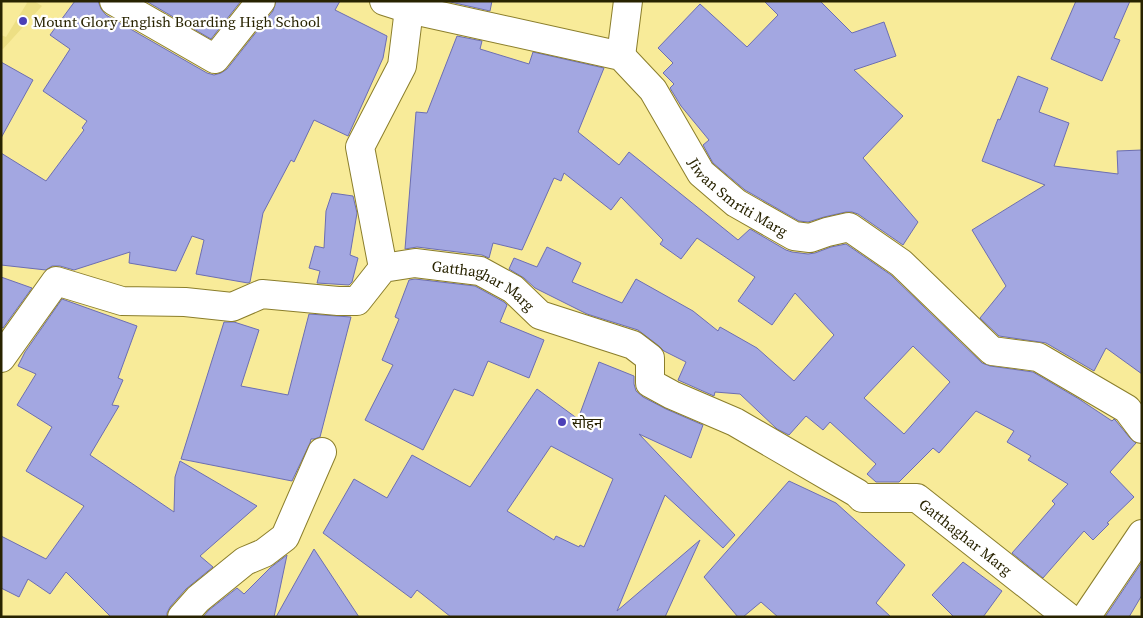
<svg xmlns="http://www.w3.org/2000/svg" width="1143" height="618" viewBox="0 0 1143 618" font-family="'Source Serif 4','Noto Sans Devanagari',serif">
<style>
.built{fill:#eddf84}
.building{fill:#a3a7e1;stroke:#6c6eb2;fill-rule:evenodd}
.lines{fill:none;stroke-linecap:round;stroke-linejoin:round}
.minor-casing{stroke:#8b7e2b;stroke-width:30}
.minor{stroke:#fff;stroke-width:28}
.poi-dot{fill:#4b40b7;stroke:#fff;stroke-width:2}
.labels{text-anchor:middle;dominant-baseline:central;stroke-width:4.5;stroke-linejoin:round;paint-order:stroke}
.poi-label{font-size:15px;fill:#282301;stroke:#fff;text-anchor:start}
.street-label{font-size:15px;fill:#282301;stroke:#fff}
</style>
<rect width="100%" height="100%" fill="#f8eb99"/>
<path class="built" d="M25 1H34L42 6 3 49 1 48V35L6 37 27 3Z"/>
<path class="building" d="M75 1H98L101 9 106 15 207 73 214 75 221 73 227 69 273 11 276 1H340L335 10 387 36 383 58 348 136 314 120 294 162 291 160 263 213 250 282 248 283 196 274 204 240 192 236 176 271 129 263 130 252 74 270 60 266H52L46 270 1 265V153L46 181 84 130 82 128 87 121 43 91 70 49 50 35Z
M146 1H241L211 39Z
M446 1H492L490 11Z
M764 1H820L852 33 884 22 896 56 854 70 903 116 863 158 918 222 903 245 858 214 852 212H846L824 217 808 222 799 221 745 190 713 163 703 145 709 140 681 106 670 88 674 84 663 73 673 63 658 48 700 4 747 47 778 15Z
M1076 1H1130L1114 38 1120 40 1102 81 1051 59Z
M457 36 482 41 480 49 529 64 533 52 604 68 578 132 619 165 629 152 738 240 750 229 786 250 792 252 808 254 815 253 831 247 846 244 891 275 982 363 990 366 1033 372 1079 399 1112 421 1114 419 1116 421 1130 438 1136 443 1110 472 1134 497 1107 523 1109 524 1093 540 1084 531 1043 578 1012 553 1055 504 1052 501 1068 484 1028 460 1031 456 1007 442 1014 431 976 411 939 453 933 448 899 482H876L867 474 876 464 830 422 823 430 806 416 789 435 777 429 740 394 715 392 714 396 678 380 686 362 664 351 659 346 638 330 587 314 535 288 524 278 509 269 514 258 537 267 547 247 581 263 572 282 622 303 636 279 693 311 718 331 720 327 757 348 794 381 834 335 795 293 772 325 738 301 755 277 697 238 681 259 660 244 663 240 621 197 611 210 564 173 561 181 554 178 522 250 493 243 489 258 482 255 417 247 405 249 416 112 427 113ZM913 346 950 382 904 434 864 398Z
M1 62 33 80 1 138Z
M1018 76 1048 88 1039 112 1069 123 1054 166 1118 174 1117 151 1142 150V374L1106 348 1094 371 1046 343 1040 342 999 336 980 318 1006 286 972 230 1045 185 982 161 998 119 1000 120Z
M332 193 353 196 357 213 350 255 358 258 352 282 349 285 317 283 320 271 309 268 315 246 324 248 326 211Z
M1 277 32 288 3 328 1 327Z
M415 279 475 286 504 302 507 305 500 322 544 340 529 378 488 361 473 396 454 389 423 450 365 420 393 365 382 360 399 319 395 317 409 280Z
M62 299 137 326 118 378 123 380 112 405 119 406 90 455 174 512 175 477 180 461 257 506 200 556 213 567 186 589 170 607 167 613V617H111L66 572 50 594 28 579 19 597 1 588V536L46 559 84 506 26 471 52 427 17 405 36 374 18 366 25 352Z
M309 314 351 317 320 437 314 439H311L310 443 292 481 181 459 224 322H234L259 330 241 386 288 395Z
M599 362 634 376V384L636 391 643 397 666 409 703 425 691 458 639 434 735 535 723 548 665 495 617 611 700 540 665 617H451L417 590 411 598 323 533 354 479 387 498 412 455 470 487 537 389 578 419ZM551 446 613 479 584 547 580 545 579 547 556 536 554 540 507 511Z
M789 481 836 503 905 565 876 603 891 617H778L761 602 743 617H738L704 577Z
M314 549 359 617H276Z
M287 555 274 617H203L209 610 237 588 244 594 270 568Z
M963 562 1002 591 983 617H954L932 595Z
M1142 562V595L1129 617H1105Z"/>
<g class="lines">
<defs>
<g id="minor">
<path d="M114 1 215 59 261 1"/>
<path id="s1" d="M384 1 409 9 621 56 653 90 701 173 736 203 794 236 810 238 827 232 849 227 901 263 992 351 1038 357 1127 409 1142 429"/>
<path d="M621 56 628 1"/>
<path d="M383 268 360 147 402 66 409 9"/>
<path id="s2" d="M1 358 56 281 122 301 185 302 232 307 262 294 338 301H357L383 268 415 263 480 271 513 289 540 315 633 345 650 358V383L672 395 735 422 857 493 862 498H917L1068 617"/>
<path d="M182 617 198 599 245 561 264 553 285 537 322 452"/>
<path d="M1086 617 1142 534"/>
</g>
</defs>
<use href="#minor" class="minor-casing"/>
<use href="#minor" class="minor"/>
</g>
<g class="poi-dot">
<circle cx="23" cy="21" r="5"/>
<circle cx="562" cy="422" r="5"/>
</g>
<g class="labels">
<g class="poi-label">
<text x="33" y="21">Mount Glory English Boarding High School</text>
<text x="572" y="422">सोहन</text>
</g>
<g class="street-label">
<text stroke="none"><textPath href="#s1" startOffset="430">Jiwan Smriti Marg</textPath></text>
<text stroke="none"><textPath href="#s2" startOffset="550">Gatthaghar Marg</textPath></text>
<text stroke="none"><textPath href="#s2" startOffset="1120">Gatthaghar Marg</textPath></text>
</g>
</g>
<rect width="1143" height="618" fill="none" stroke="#282301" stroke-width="5"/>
</svg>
